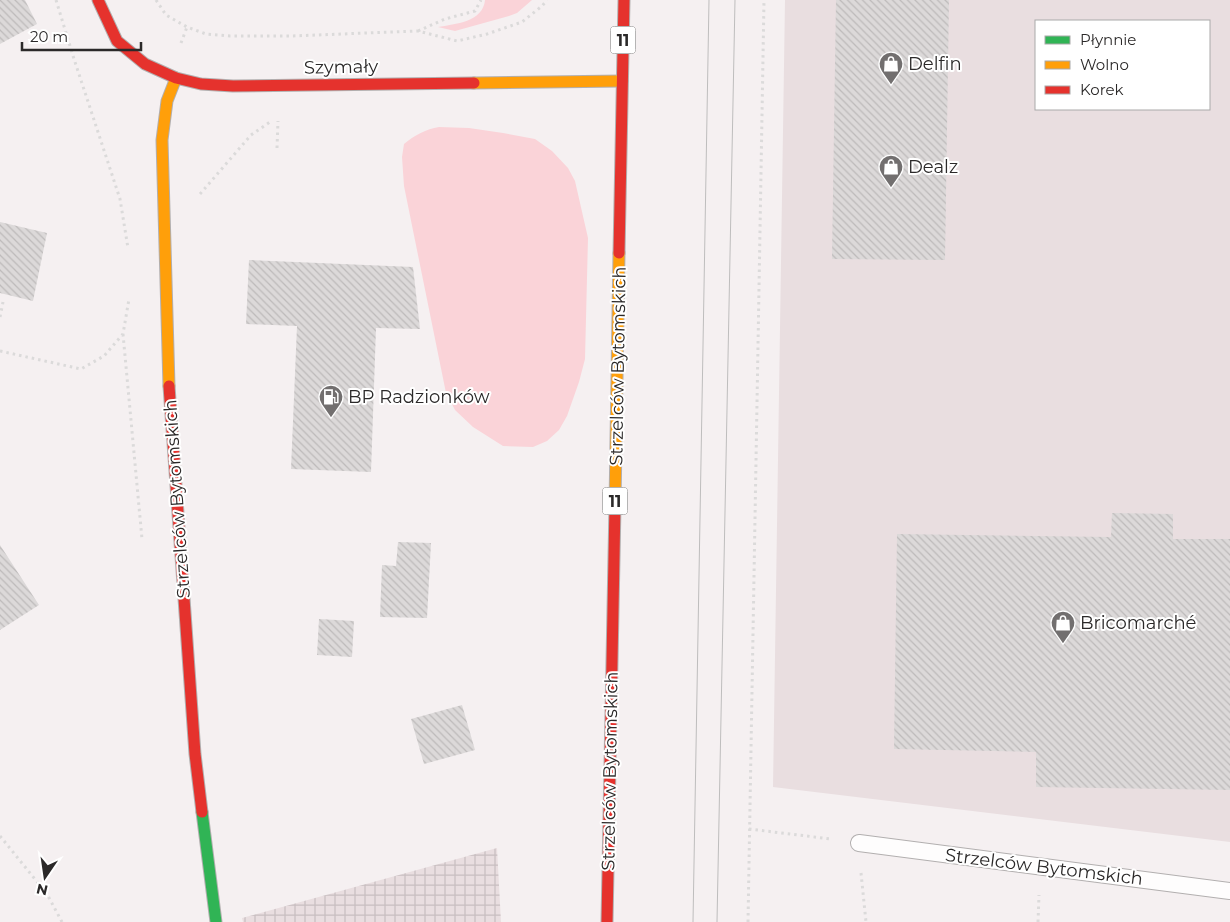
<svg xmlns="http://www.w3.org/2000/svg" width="1230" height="922" viewBox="0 0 1230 922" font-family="Montserrat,sans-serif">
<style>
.built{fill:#e9dee0;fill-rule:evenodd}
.industrial{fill:url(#industrial-grid)}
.grass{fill:#fad3d8}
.building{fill:url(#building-back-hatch)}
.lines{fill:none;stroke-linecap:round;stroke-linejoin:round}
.lane-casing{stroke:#b2afaf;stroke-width:18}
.fast-casing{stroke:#b2afaf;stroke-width:13}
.slow-casing{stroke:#b2afaf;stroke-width:13}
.jam-casing{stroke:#b2afaf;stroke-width:13}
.path{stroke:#dbdada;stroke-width:3;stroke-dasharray:2.5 4;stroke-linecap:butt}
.lane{stroke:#fefdfd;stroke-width:16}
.fast{stroke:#30b455;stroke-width:11}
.slow{stroke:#ff9f0a;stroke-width:11}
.jam{stroke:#e5322d;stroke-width:11}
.tram{stroke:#bebdbd;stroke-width:1}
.labels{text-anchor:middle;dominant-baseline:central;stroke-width:4;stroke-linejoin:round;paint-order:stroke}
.shield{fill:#fff;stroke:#6b6969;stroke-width:1}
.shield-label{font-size:16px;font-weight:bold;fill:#2b2929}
.poi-label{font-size:18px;fill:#2b2929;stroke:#fff;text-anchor:start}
.street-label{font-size:18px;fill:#2b2929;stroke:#fff}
</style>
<defs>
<pattern id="industrial-grid" width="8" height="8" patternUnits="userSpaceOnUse" patternTransform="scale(1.25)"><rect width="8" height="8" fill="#e9dee0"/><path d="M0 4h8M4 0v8" fill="none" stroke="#c8bec0"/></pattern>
<pattern id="building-back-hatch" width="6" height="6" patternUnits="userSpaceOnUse" patternTransform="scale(1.25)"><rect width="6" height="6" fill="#dcd9d9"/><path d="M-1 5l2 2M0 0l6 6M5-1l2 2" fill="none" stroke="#bdbaba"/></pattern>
</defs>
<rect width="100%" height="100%" fill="#f5f0f1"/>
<path class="built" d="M785 0H1230V842L773 787ZM1036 21H1209V109H1036Z"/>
<path class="industrial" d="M497 848 501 922H243L242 918Z"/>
<path class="grass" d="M485 0H532L517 13 509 16 455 31 438 27C455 24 483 22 485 0Z
M439 127 469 128 503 133 535 139 552 151 568 168 575 181 588 238 585 359 579 382 567 416 559 430 547 441 533 447 503 446 473 427 455 410 446 393 404 186 402 157 404 144C415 135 426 129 439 127Z"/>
<path class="building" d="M0 0H25L37 24 0 44Z
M836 0H949L945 260 832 259Z
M0 222 47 233 33 301 0 293Z
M249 260 413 267 420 329 376 328 371 472 291 469 297 326 246 324Z
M1112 513 1173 514V539H1230V790L1036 787V752L894 749 897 534 1111 537Z
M398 542 431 543 427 618 380 617 382 565 396 566Z
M0 545 39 605 0 630Z
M319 619 354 621 352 657 317 655Z
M462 705 475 750 424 764 411 719Z"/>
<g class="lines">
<defs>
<path id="lane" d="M859 843 1230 891"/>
<path id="fast" d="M202 812 216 922"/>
<path id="slow" d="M474 83 622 81
M169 386 162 140 167 101 176 78
M615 505 619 253"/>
<path id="jam" d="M98 0 117 41 145 64 176 78 201 84 233 86 474 83
M619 253 624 0
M169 386 195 754 202 812
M607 922 615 505"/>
</defs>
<use href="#lane" class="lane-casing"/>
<use href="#fast" class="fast-casing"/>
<use href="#slow" class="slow-casing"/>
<use href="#jam" class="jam-casing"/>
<path class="path" d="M56 0 74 59 120 199 128 248
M156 0 166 15 187 27 206 34 230 36H291L418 31 457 41 487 34 522 22 542 6 547 0
M418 31 445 19 475 11 481 0
M181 43 187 27
M277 148 278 121
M200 194 251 135 270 122
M0 317 3 302
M123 334 142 539
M0 351 81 369 104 356 123 334 129 299
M749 829 831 839
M0 836 47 894 62 922
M861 873 866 922
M748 922 764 0
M1038 922 1039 895"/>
<use href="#lane" class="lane"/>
<use href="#fast" class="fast"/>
<use href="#slow" class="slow"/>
<use href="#jam" class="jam"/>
<path class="tram" d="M693 922 709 0
M717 922 735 0"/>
</g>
<defs>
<symbol id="shop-pin" viewBox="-11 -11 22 30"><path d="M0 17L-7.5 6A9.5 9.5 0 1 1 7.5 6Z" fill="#726f6f" stroke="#fff"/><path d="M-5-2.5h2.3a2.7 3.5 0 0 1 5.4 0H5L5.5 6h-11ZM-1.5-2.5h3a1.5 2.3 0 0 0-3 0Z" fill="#fff"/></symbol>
<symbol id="fuel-pin" viewBox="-11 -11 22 30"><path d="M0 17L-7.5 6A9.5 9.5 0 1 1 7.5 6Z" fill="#726f6f" stroke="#fff"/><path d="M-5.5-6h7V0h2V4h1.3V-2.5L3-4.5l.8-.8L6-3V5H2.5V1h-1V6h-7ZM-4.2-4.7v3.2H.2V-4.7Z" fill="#fff"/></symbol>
</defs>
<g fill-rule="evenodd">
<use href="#shop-pin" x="877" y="50" width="28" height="38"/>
<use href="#shop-pin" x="877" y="153" width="28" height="38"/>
<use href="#fuel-pin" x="317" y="383" width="28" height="38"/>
<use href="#shop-pin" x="1049" y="609" width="28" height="38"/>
</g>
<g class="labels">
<g class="shield">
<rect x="610.5" y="26.5" width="25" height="27" rx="4"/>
<rect x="602.5" y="487.5" width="25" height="27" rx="4"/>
</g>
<g class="shield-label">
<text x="623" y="40">11</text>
<text x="615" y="501">11</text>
</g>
<g class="poi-label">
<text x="908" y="64">Delfin</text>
<text x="908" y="167">Dealz</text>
<text x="348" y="397">BP Radzionków</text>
<text x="1080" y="623">Bricomarché</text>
</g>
<g class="street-label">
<text transform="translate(341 67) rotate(-1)">Szymały</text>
<text transform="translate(618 366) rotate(-89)">Strzelców Bytomskich</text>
<text transform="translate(177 499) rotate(-94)">Strzelców Bytomskich</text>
<text transform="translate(610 771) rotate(-89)">Strzelców Bytomskich</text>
<text transform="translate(1044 867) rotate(7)">Strzelców Bytomskich</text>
</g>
</g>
<rect x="1035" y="20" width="175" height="90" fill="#ffffff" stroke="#aaa9a9"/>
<rect x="1045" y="36" width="25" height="8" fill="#30b455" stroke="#aaa9a9"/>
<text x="1080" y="45" font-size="15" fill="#2b2929">Płynnie</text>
<rect x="1045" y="61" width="25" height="8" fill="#ff9f0a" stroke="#aaa9a9"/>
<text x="1080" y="70" font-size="15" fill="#2b2929">Wolno</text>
<rect x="1045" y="86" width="25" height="8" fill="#e5322d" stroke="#aaa9a9"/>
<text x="1080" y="95" font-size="15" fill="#2b2929">Korek</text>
<g transform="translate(45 877) rotate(193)" stroke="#ffffff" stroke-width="4" paint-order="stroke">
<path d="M0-4L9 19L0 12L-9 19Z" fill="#2b2929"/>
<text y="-8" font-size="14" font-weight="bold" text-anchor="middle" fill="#2b2929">N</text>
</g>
<path d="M22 42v8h119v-8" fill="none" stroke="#2b2929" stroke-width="2.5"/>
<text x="30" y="42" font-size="15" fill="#2b2929" stroke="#ffffff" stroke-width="4" paint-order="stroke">20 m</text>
</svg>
